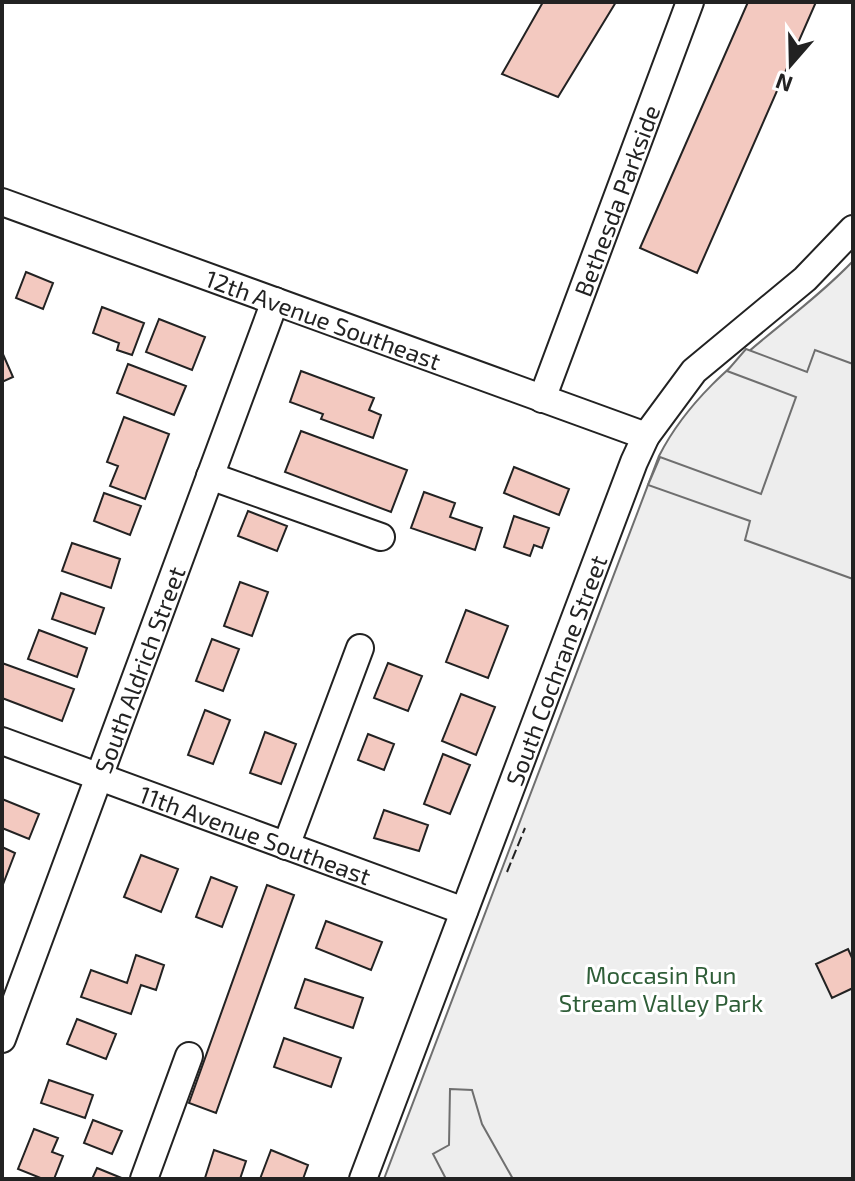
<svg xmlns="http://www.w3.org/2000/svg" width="855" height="1181" viewBox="0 0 855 1181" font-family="'Exo 2',sans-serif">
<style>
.green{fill:#eee;stroke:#6f6f6f;stroke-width:2}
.parking{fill:#ededed;stroke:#6f6f6f;stroke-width:2}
.building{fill:#f3c9c0;stroke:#222;stroke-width:2}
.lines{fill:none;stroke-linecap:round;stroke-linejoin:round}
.minor-casing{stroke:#222;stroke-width:30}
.minor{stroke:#fff;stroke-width:26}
.fence{stroke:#222;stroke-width:2;stroke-dasharray:10 4;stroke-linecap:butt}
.labels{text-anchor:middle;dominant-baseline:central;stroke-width:6;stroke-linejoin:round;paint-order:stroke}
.street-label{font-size:24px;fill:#222;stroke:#fff}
.park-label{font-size:24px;fill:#2f5e38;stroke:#fff}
</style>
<rect width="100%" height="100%" fill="#fff"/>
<path class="green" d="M853 261V1179H384L659 456C702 371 789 328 853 261Z"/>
<path class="parking" d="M746 349 807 372 815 350 853 364V579L745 540 750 521 648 485 660 457 761 494 796 397 727 371Z
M450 1089 472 1090 482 1124 513 1179H446L433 1154 449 1145Z"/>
<path class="building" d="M543 2H616L558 97 502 74Z
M748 2H816L697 273 640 248Z
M26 272 53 283 43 309 16 298Z
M102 307 144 323 132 355 117 350 119 343 93 333Z
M159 319 205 337 192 370 146 352Z
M2 352 13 377 2 382Z
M128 364 186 386 174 415 117 393Z
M301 371 374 398 369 410 381 415 373 438 321 419 323 414 290 402Z
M124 417 169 434 145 499 110 486 118 466 107 462Z
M301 431 407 470 391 512 285 472Z
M514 467 569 489 559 515 504 493Z
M424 492 455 503 450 517 482 528 475 550 411 528Z
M104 493 141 506 130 535 94 521Z
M248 511 287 526 277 551 238 536Z
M514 516 549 528 542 548 534 545 530 556 504 547Z
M72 543 120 559 111 588 62 571Z
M240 582 268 592 252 636 224 626Z
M61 593 104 608 95 634 52 619Z
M466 610 508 626 488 678 446 662Z
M39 630 87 648 77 677 28 659Z
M212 639 239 649 223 691 196 681Z
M2 663 74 689 62 721 2 698Z
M388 663 422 676 408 711 374 698Z
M461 694 495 707 476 755 442 741Z
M205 710 230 720 213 764 188 755Z
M265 732 296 744 281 784 250 773Z
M368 734 394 744 384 770 358 760Z
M443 754 470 765 450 814 424 804Z
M2 799 39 814 29 839 2 828Z
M384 810 428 825 419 851 374 838Z
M2 847 15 853 2 887Z
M141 855 178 869 161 912 124 897Z
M211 877 237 887 222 927 196 917Z
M267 885 294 895 216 1113 189 1103Z
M326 921 382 942 371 970 316 948Z
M848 949 853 960V988L832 998 816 964Z
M136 955 164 965 156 990 141 985 131 1014 81 997 91 970 127 983Z
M305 979 363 998 353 1028 295 1008Z
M77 1019 116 1034 106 1059 67 1044Z
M284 1038 341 1058 331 1087 274 1067Z
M49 1080 93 1095 85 1118 41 1103Z
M93 1120 122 1131 112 1154 84 1143Z
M34 1129 58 1138 52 1152 63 1156 54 1179H43L18 1169Z
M214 1150 246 1161 240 1179 205 1178Z
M271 1150 308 1165 303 1179H260Z
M97 1168 124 1179H92Z"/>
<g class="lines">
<defs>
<g id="minor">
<path id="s1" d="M2 202 646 436"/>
<path id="s2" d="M542 399 690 2"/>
<path d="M210 476 381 537"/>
<path id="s3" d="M2 741 464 911"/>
<path d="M286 846 360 648"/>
<path id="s4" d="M2 1039 275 301"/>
<path d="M144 1179 189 1056"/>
<path id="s5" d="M363 1179 634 462 646 436 694 371 805 279 853 229"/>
</g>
</defs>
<use href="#minor" class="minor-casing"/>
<use href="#minor" class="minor"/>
<path class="fence" d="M507 872 525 828"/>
</g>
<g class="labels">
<g class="street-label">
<text stroke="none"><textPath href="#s2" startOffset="212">Bethesda Parkside</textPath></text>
<text stroke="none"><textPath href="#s1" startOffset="342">12th Avenue Southeast</textPath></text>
<text stroke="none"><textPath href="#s5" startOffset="544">South Cochrane Street</textPath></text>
<text stroke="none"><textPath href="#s4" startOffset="394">South Aldrich Street</textPath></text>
<text stroke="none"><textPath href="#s3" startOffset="270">11th Avenue Southeast</textPath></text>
</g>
<g class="park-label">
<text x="661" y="974">Moccasin Run<tspan x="661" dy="28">Stream Valley Park</tspan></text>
</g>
</g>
<rect width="855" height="1181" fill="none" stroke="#222222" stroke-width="8"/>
<g transform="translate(791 64) rotate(200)" stroke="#ffffff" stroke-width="6" paint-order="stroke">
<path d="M0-6L14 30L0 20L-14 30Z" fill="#222222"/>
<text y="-12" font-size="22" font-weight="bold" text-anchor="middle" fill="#222222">N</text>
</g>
</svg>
